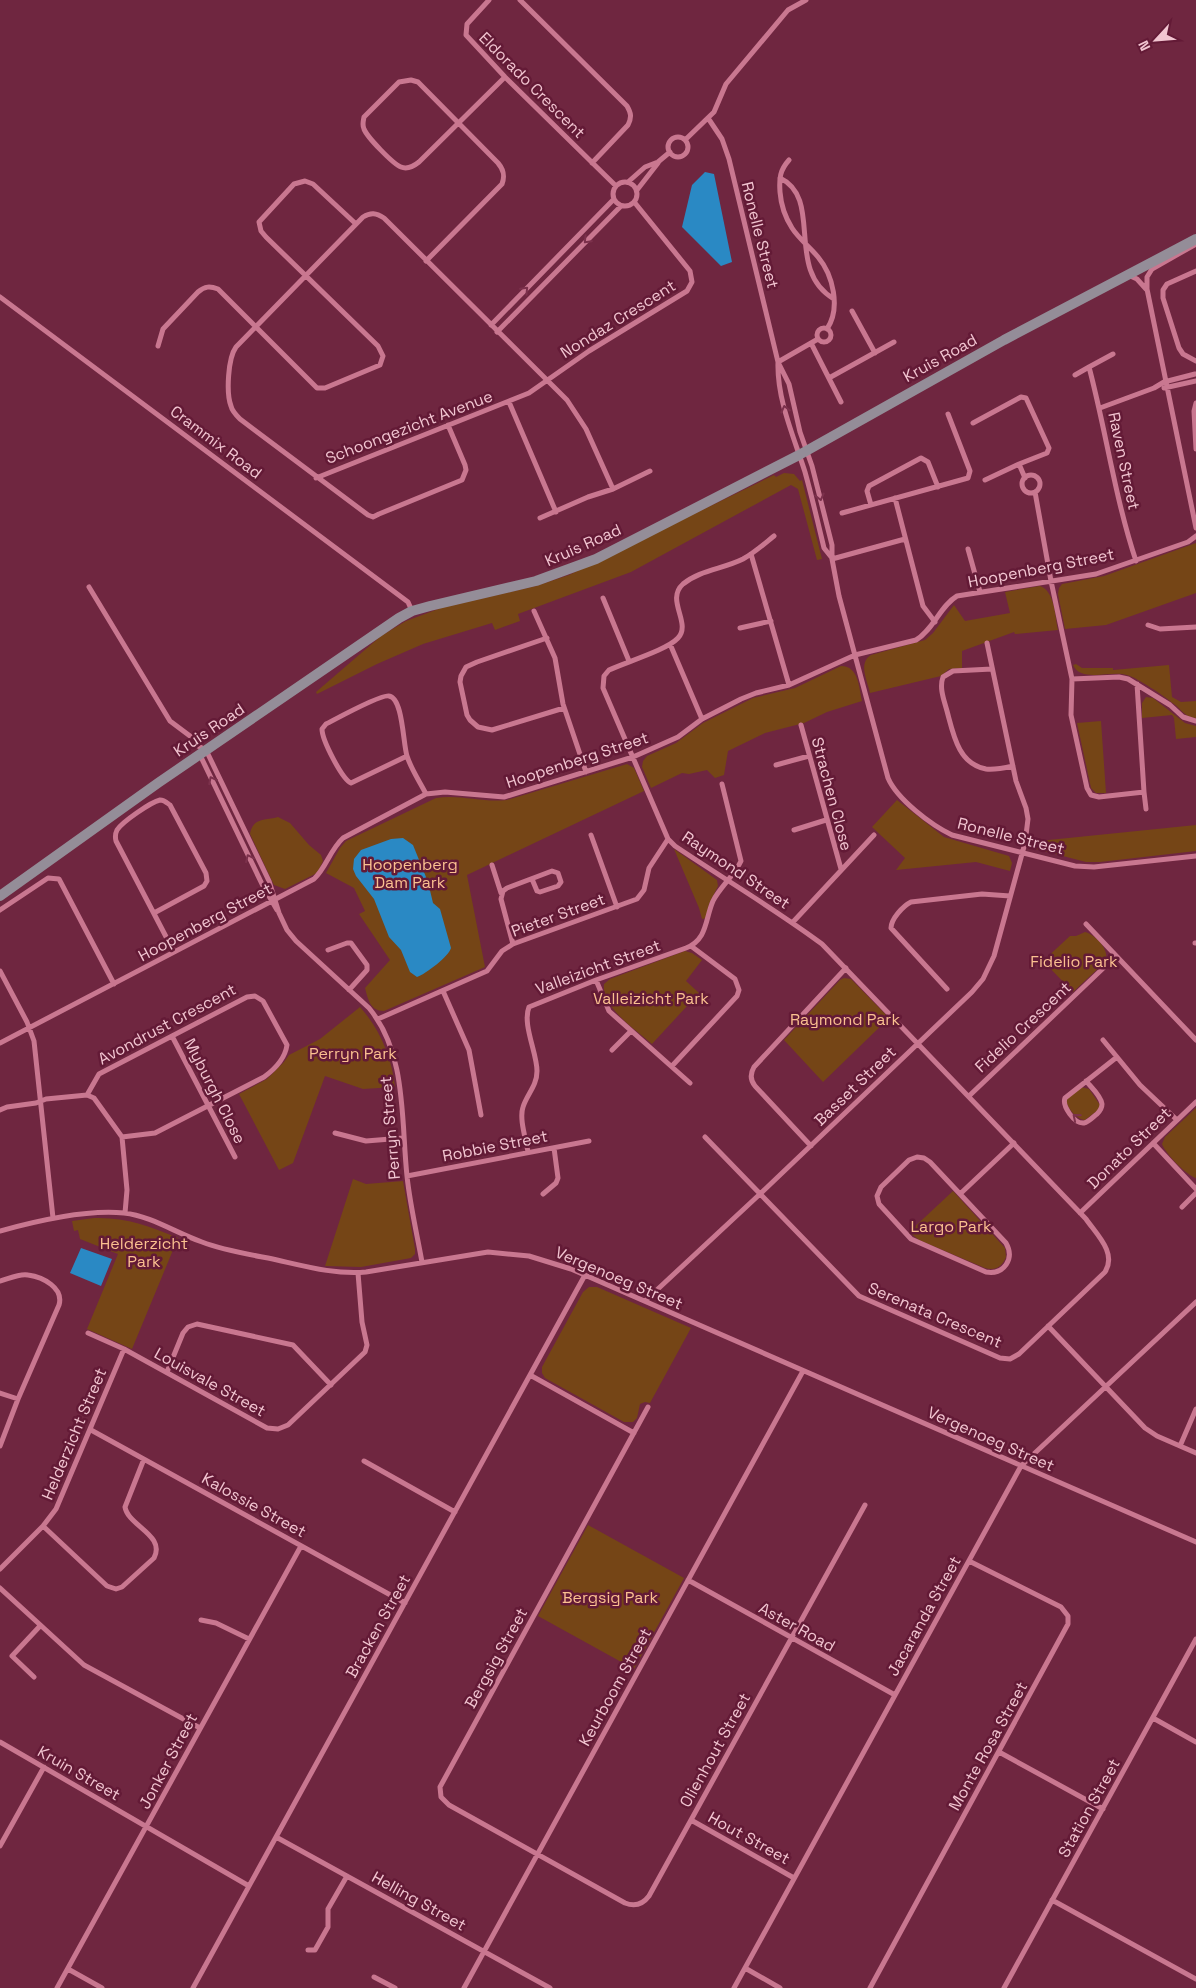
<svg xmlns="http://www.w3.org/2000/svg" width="1196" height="1988" viewBox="0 0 1196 1988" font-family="'Space Grotesk',sans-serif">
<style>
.green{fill:#754516}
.water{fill:#2a89c4}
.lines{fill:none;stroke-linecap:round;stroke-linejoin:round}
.street{stroke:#c97790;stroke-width:5}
.secondary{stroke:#948d98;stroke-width:10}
.oneway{stroke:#7c314c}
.labels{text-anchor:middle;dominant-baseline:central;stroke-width:5;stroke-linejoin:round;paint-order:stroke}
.street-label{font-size:16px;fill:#f2c5d1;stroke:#631a36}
.park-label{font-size:16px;fill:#fac090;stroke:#631a36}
</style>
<rect width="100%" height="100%" fill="#6f2640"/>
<path class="green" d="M784 473 794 474 800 481 802 480 822 559 817 560 798 489 791 485 631 572 518 614 520 621 495 630 492 623 423 644 377 664 317 694 316 692 381 636 406 621 441 608 536 586 569 575 774 475 776 477Z
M1196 543V593L1106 625 1065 629 1058 594 1059 588 1062 584 1104 576Z
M1040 586C1055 591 1055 617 1058 630L1015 634 1014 632 962 651V668L949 669 941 676 870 693C867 680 858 663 871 655L925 640 933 633 954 605 965 621 1010 613 1005 592Z
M1076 664 1082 668H1113V670L1169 665 1172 697 1181 702 1196 701V718C1186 718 1181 709 1174 704 1164 696 1138 678 1127 675 1111 670 1081 683 1073 665Z
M841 666C859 666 859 688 862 701L827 712 804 723 765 733 728 751 724 775 715 778 707 770 689 774 682 773 651 788 642 767 643 761 647 756 676 743 703 723 753 698 795 688Z
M1146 697 1153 698 1185 723 1196 726V737L1176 739 1174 718 1172 715 1142 718V703Z
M1101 721 1106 793H1096L1091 788 1077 723Z
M627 764 634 768 644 791 467 875 485 967 384 1011C370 1011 368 999 365 988L390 960 359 914 365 911 354 888 326 873 340 848 346 841 436 798C460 794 483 803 507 800Z
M897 800 944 837 1009 856 1012 863 1010 871 976 862 896 870 905 858 872 827Z
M278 817 290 823 309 845 321 855 323 861 318 871 315 874 285 889 274 885 250 834C253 817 265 821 278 817Z
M1196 825V851L1100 862H1086L1036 849 1029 842Z
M674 849 717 880 718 886 709 904 706 918 702 919 699 908Z
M1085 932C1096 935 1111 951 1105 962L1073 992 1043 961 1070 936H1076Z
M685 951 692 953 702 960 686 981 699 993 652 1044C636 1030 601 1007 604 984L610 979Z
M844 978 851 979 889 1018 823 1082 784 1040 840 980Z
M360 1007C380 1029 392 1058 395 1087L363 1089 325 1076 293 1163 279 1170 239 1094 267 1079 284 1062 289 1055 320 1039Z
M1081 1087 1089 1089 1100 1105 1098 1110 1085 1120C1076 1119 1067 1108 1066 1099Z
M1196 1108V1178C1187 1176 1165 1153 1162 1144L1165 1137Z
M353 1179 366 1184 403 1181 415 1249V1254L411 1258 361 1267 325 1266Z
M953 1191 1005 1248 1006 1257C1002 1267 995 1271 985 1268L919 1240 909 1232Z
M94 1218C125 1217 150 1226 178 1238L132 1349 87 1329 118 1254 80 1239 78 1230 74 1231 72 1221Z
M589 1287H597L691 1328 650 1403 645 1402 640 1404 637 1418 633 1422H624L545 1378 542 1373V1367L583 1292Z
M588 1525 684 1578 634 1669 538 1616Z"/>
<path class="water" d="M705 172 714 174 732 262 721 266 682 227 692 185Z
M403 838 413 845 428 882 433 903 440 909 451 948C449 956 426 974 417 977L410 972 401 950 389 937 374 899 356 876 353 869 354 859 361 850 391 839Z
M81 1248 112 1259 101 1286 70 1273Z"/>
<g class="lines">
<path class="street" d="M489 0 467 24 466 35 505 77 616 186
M520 0 627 106C631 113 632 117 628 125L592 163
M708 118 722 139 729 159 778 362 789 384 800 432 812 466 832 545V559L839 596 888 778C897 799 931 825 952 835L1075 866 1094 867 1196 856
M668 147a10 10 0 1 1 20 0a10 10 0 1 1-20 0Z
M685 140 714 112 726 84 788 10 806 0
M789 160C780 170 779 178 780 192 781 205 785 217 792 228 799 239 810 247 818 257 833 275 841 308 827 329
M780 178C824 199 784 270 834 299
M613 194a12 12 0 1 1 24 0a12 12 0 1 1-24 0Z
M628 182 645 167 658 162 670 152
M637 190 658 163
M1196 244 1152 269 1147 277V289L1196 528
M426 261 502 184C505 176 504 170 498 163L418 82 411 80 399 82 364 117C363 122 362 125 364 129 367 137 393 164 401 167 408 170 414 166 419 162L505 77
M1196 271 1167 284 1163 290V298L1179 348 1183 354 1196 361
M1128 275 1137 279 1146 289
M0 297 408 602 412 611
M852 311 875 353
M491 325 614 199
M817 335a7 7 0 1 1 14 0a7 7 0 1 1-14 0Z
M497 332 621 206
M811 343 841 402
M158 346 163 329 198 292C205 286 210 286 218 289L317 388H325L380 365 383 356 378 346 266 237 261 231 259 222 294 184 305 181 313 184 356 224
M1113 354 1089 367C1106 431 1115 498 1136 561
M778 362 818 339
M778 363C777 400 794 437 805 472 812 497 818 523 824 548L832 558
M1075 375 1089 367
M829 378 894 342
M1164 388 1196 381
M509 402 556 512
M1196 403 1194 411 1196 449
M1100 408 1154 388 1164 382 1195 374
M973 423 1021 397 1026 398 1049 448 1047 453 1019 464
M448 425 465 465 466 470 462 480 379 514 373 517 368 515 240 419C236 415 232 411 231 406 226 393 228 358 236 347L363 217C371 212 376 213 384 218L567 400 586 429 613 489
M1022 484a9 9 0 1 1 18 0a9 9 0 1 1-18 0Z
M316 478 529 393 589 351 687 291 692 282 690 271 635 203
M985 480 1019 464 1025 478
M1035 492 1051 581 1072 679 1119 677 1128 679 1170 705 1183 717 1196 721
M895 498 923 606 935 622
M871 505 867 491 869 486 921 458 928 462 938 487
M842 513 968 478 970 471 948 414
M540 518 588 497 613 489 650 471
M968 549 980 592
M751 554 789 685
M832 559 905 539
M89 587 170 721 190 736 198 746 206 750 269 881 279 913 287 930 296 941 369 1008C407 1054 401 1120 407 1176 410 1205 417 1234 422 1262
M603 598 629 661
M534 611 555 658 563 704 586 772
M1148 625 1160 629 1196 627
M740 628 771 621
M547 638 477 662 466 667 461 676 460 682 467 715 470 720 478 727 492 730 564 708
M670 644 702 719
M992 669 953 671 943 677C939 688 944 700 947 711 953 733 958 764 986 769 994 770 1004 768 1013 766
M1072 679 1071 715 1087 788 1091 795 1099 797 1144 792 1137 684
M801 725 841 869
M200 755 262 884 277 910
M407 756 351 783C342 779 322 740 322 729L326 724C336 719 381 694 389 696 403 698 403 744 407 756 411 769 420 782 426 794
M776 765 809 756
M1144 792 1146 809
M794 830 826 820
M591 835 617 907
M492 865 501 893
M0 910 48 878 59 879 114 984
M154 913 204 886 207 881 206 873 170 805C166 802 164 800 160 800 151 802 122 822 117 830 115 834 115 837 116 841L174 952
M793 922 874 835
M1086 924 1196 1040
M1195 943H1196
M513 944 501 899 503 891 507 888 552 871 558 873 561 882 558 886 540 892 537 891 532 879
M328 950 347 943H351L367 965V970L349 990
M0 971 27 1022 34 1041 53 1218
M596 980 609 1011 690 1083
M947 989 891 928C891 919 903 906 911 902L982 894 1010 896
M443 991 469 1050 481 1115
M378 1019 487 971 502 951 513 944 637 899 644 890 649 868 668 839
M172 1036 235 1157
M1103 1040 1140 1085 1177 1120
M0 1043 314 879C326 868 330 850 343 838L426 794 445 792 504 797 633 757 678 737 702 719 741 699 756 693 789 685 855 655 916 640C934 629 940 606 957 596L1096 574 1188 542 1196 536
M612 1050 631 1031
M672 1066 737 996 739 990 735 979 691 946
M1086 1081C1091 1087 1101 1096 1102 1104 1102 1108 1100 1111 1097 1114 1093 1117 1089 1122 1084 1123 1074 1124 1062 1106 1065 1098L1117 1057
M87 1095 99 1074 247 997 255 996 263 1001 287 1045C285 1059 275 1069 264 1077L155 1133 122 1137
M969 1096 1116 956
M0 1110 7 1107 36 1103 46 1099 87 1095 94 1098 122 1137 127 1190 125 1213
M335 1133 366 1141 403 1138
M705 1137 859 1296 1000 1358 1010 1359 1019 1354 1105 1272C1117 1253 1097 1235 1086 1219L822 944C775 909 724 879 675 846L668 839 603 688 604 676 609 670C626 662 667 650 678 638 692 623 665 600 683 584 700 570 723 569 743 559 754 553 764 544 774 536
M1153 1143 1196 1189
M811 1146 755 1086C750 1080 750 1074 754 1067L846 968
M528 1152C526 1139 519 1119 523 1107 527 1094 537 1086 537 1071 537 1053 522 1024 529 1007L596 980 686 948C708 939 705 919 713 901 720 887 734 876 741 861L722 784
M917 1157 924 1158 930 1162 1006 1243C1015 1259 1004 1275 986 1272L911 1239 879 1204 877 1196 881 1187 909 1160Z
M407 1176 589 1141
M543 1194 556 1183 558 1178 554 1148
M960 1194 1014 1143
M1182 1207 1196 1193
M1080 1213 1196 1102
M0 1231C36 1221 86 1209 124 1213 151 1216 176 1233 202 1242 223 1250 247 1254 268 1258 301 1265 333 1275 366 1272L488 1252 529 1256 571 1269 1196 1542
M0 1281C8 1279 20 1273 28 1275 43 1277 64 1288 59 1305L18 1399 0 1446
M645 1301 760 1194 972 992 983 979 994 956 1025 843 1028 819 1026 808 1016 781 987 643
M1048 1326 1145 1428 1157 1436 1196 1453
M88 1333 124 1349 267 1428 278 1429 288 1425 365 1352 367 1345 362 1322 358 1273
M167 1372 183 1333 188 1327 197 1324 293 1345 331 1385
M530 1375 634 1433
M0 1393 18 1399
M648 1407 440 1787 441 1797 449 1805 625 1903C635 1907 643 1904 649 1896L865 1505
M91 1430 405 1603
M1180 1446 1196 1409
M364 1461 455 1512
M43 1526 107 1586 116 1589 122 1587 154 1558C166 1535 128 1526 125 1507L144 1459
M0 1569 43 1526 56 1509 124 1349
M688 1580 895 1695
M0 1588 84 1665 200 1728
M201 1620 216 1623 249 1639
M34 1677 12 1656 40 1626
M1153 1718 1196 1742
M0 1742 249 1886
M999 1752 1103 1809
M691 1820 794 1878
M276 1837 550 1988
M0 1846 44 1767
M1052 1900 1196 1979
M308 1950H315L328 1927V1909L347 1876
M745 1968 780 1988
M68 1969 102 1988
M374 1977 395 1988
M57 1988 301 1546
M193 1988 585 1275
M464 1988 803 1371
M734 1988 1021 1466 1196 1302
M870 1988 1068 1624V1616L1061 1607 969 1561
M1004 1988 1196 1639"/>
<path class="secondary" d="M0 896 158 783 399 618 412 611 430 606 536 581 596 559 799 455 1004 340 1196 239"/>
</g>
<defs><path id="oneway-chevron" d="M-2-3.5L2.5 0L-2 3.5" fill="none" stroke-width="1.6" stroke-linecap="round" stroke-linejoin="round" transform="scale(1.25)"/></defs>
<g class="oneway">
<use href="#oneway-chevron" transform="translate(587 240) rotate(134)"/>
<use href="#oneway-chevron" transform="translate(525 290) rotate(-46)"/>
<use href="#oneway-chevron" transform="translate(785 409) rotate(-104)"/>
<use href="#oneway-chevron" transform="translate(820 497) rotate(76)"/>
<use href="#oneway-chevron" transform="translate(212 780) rotate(-117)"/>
<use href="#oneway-chevron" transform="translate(249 858) rotate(-115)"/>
<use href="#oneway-chevron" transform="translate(1076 1117) rotate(-140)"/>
</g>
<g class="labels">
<g class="street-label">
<text transform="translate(532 85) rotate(45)">Eldorado Crescent</text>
<text transform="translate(760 235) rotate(76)">Ronelle Street</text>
<text transform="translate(618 319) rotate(-32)">Nondaz Crescent</text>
<text transform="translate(940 358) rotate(-29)">Kruis Road</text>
<text transform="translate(409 427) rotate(-21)">Schoongezicht Avenue</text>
<text transform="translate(216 442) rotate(37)">Crammix Road</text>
<text transform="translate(1124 461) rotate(78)">Raven Street</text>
<text transform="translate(583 545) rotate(-24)">Kruis Road</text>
<text transform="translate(1041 568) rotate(-11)">Hoopenberg Street</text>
<text transform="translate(209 730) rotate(-34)">Kruis Road</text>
<text transform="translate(577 760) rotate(-18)">Hoopenberg Street</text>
<text transform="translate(832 794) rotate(75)">Strachen Close</text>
<text transform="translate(1011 836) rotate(14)">Ronelle Street</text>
<text transform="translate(736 870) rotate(34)">Raymond Street</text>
<text transform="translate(558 915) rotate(-20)">Pieter Street</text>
<text transform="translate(205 922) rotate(-28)">Hoopenberg Street</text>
<text transform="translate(598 967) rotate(-20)">Valleizicht Street</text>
<text transform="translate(167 1024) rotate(-28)">Avondrust Crescent</text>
<text transform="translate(1023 1027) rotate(-43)">Fidelio Crescent</text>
<text transform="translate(855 1086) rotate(-44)">Basset Street</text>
<text transform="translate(215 1091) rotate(63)">Myburgh Close</text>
<text transform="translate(390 1128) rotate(-95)">Perryn Street</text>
<text transform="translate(495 1146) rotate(-11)">Robbie Street</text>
<text transform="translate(1129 1148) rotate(-44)">Donato Street</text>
<text transform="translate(619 1278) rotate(23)">Vergenoeg Street</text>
<text transform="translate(935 1315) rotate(23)">Serenata Crescent</text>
<text transform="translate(210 1382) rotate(29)">Louisvale Street</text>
<text transform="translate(74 1434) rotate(-67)">Helderzicht Street</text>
<text transform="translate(991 1439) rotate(24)">Vergenoeg Street</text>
<text transform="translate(254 1505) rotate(29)">Kalossie Street</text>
<text transform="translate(924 1616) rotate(-61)">Jacaranda Street</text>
<text transform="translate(378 1626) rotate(-61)">Bracken Street</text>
<text transform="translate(797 1627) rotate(29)">Aster Road</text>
<text transform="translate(496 1658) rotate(-61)">Bergsig Street</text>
<text transform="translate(615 1687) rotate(-61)">Keurboom Street</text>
<text transform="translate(988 1746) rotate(-61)">Monte Rosa Street</text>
<text transform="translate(715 1750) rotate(-61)">Olienhout Street</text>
<text transform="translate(168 1761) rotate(-62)">Jonker Street</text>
<text transform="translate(79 1773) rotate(30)">Kruin Street</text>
<text transform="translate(1089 1808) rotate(-61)">Station Street</text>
<text transform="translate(749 1838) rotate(29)">Hout Street</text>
<text transform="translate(419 1901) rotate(29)">Helling Street</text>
</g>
<g class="park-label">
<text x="410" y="864">Hoopenberg<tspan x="410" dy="18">Dam Park</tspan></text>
<text x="1074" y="961">Fidelio Park</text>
<text x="651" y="998">Valleizicht Park</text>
<text x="845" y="1019">Raymond Park</text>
<text x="353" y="1053">Perryn Park</text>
<text x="951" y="1226">Largo Park</text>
<text x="144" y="1243">Helderzicht<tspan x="144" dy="18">Park</tspan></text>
<text x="610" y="1597">Bergsig Park</text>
</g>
</g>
<g transform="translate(1156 40) rotate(244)" stroke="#631a36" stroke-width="4" paint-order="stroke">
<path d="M0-4L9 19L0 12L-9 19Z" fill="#f2c5d1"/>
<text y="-8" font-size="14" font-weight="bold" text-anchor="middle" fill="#f2c5d1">N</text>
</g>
</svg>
